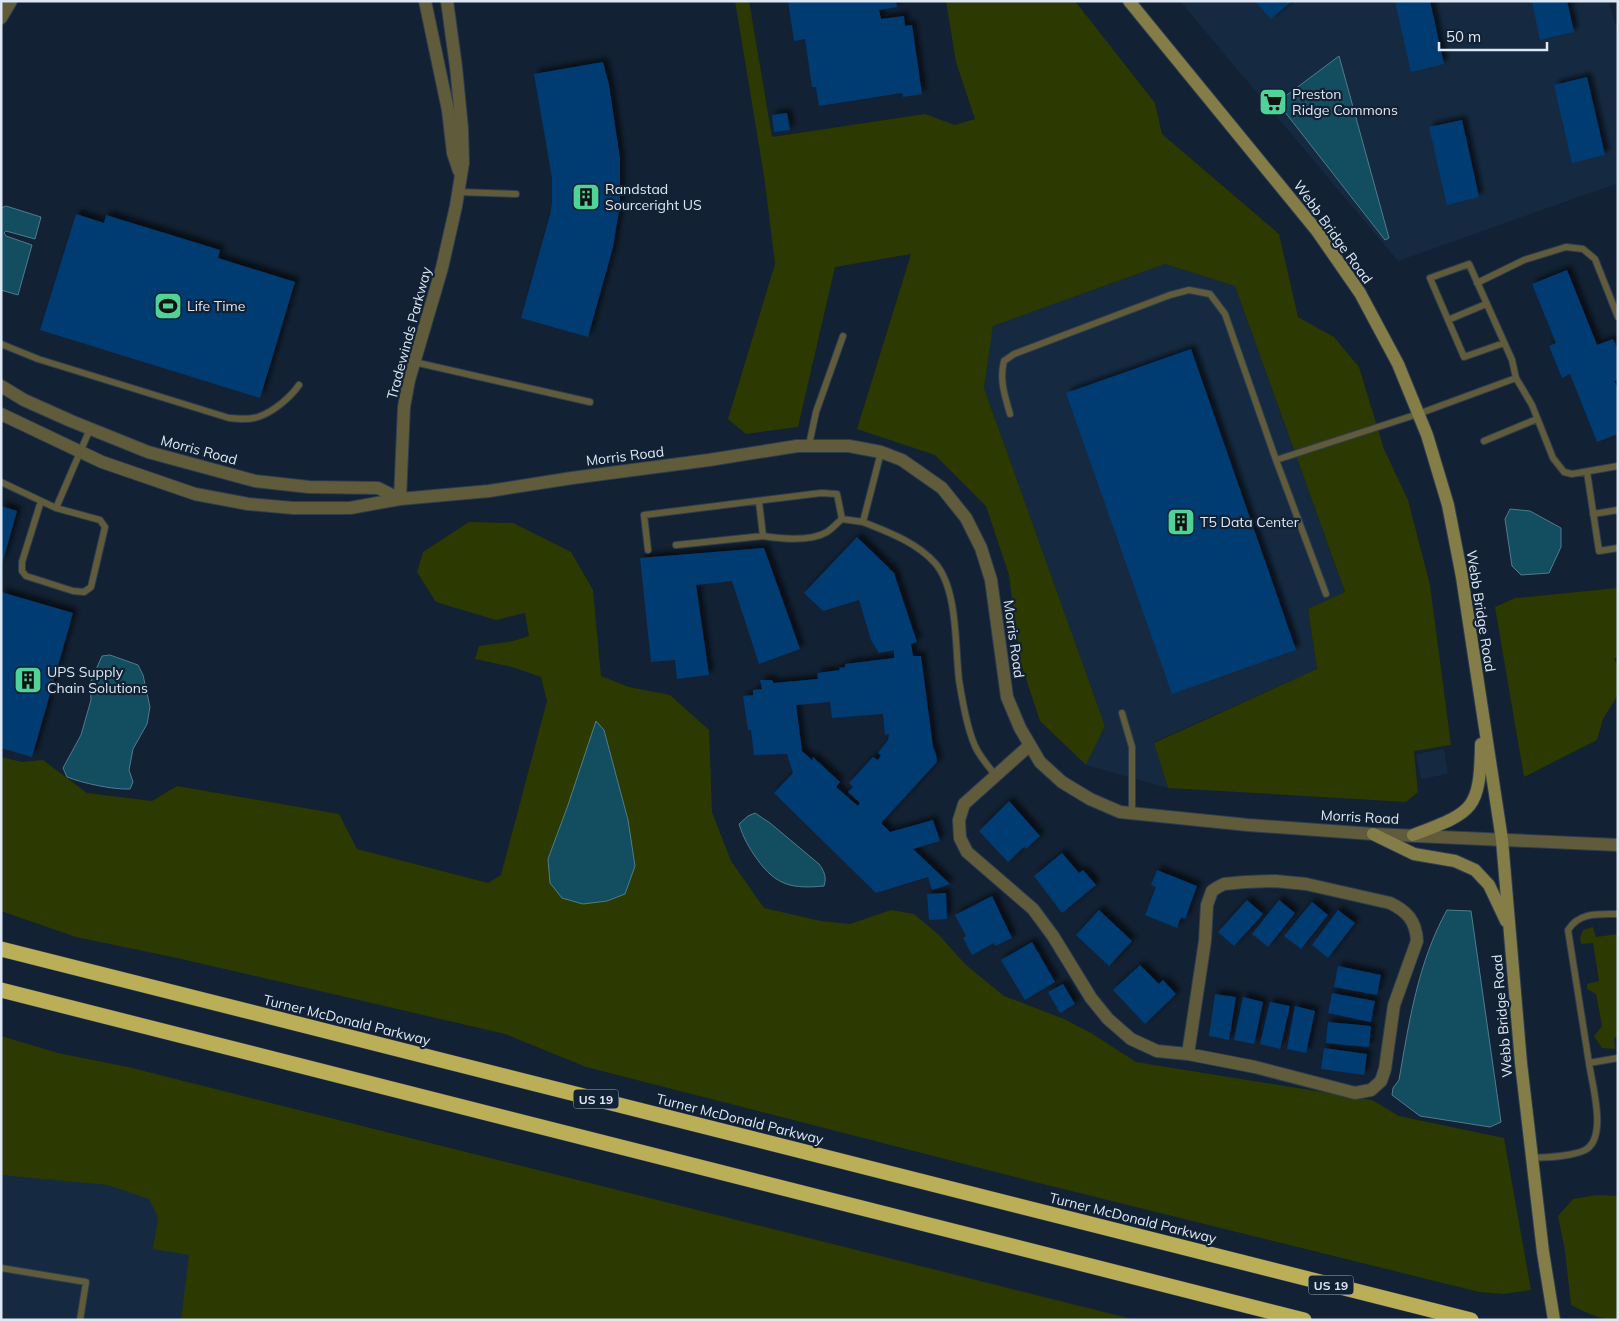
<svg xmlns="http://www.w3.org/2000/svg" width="1619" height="1321" viewBox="0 0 1619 1321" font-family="Mulish,sans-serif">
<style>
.built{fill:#152a41}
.green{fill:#2c3900}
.water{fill:#134d60;stroke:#507c8c}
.building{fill:#003b72;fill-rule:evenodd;filter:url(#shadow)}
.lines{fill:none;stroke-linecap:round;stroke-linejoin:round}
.lane-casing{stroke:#2e3d4e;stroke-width:8}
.street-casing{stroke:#2e3d4e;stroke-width:14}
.secondary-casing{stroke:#2e3d4e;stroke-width:14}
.highway-casing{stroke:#2e3d4e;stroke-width:16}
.lane{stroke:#605b3b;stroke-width:6}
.street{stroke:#605b3b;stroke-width:12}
.secondary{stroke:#847d47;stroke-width:12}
.highway{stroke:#baae57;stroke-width:15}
.labels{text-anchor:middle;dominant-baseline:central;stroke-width:4.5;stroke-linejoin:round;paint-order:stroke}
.shield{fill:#122133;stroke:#a0acba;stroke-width:1}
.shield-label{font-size:12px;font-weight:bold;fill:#dde8f4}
.poi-label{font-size:14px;fill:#dde8f4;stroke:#122133;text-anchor:start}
.street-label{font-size:14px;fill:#dde8f4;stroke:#122133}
</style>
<defs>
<filter id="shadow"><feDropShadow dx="4.5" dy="-4.5" stdDeviation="2.5" flood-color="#0009"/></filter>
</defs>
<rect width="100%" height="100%" fill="#122133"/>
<path class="built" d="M1180 1H1608L1618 32V183L1398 261Z
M1165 264 1235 286 1345 593 1308 609 1317 669 1154 742 1168 788 1086 765 1105 726 984 388 993 326Z
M1444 749 1448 774 1421 779 1416 754Z
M1 1050 245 1097 192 1320H1Z"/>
<path class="green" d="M735 1H749L772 137 925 114 955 125 975 119 956 62 946 1H1075L1155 103 1162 134 1279 234 1298 317 1334 337 1359 367 1384 449 1408 500 1430 585 1451 745 1414 751 1418 792 1406 802 1168 788 1154 743 1317 669 1308 609 1345 592 1235 286 1165 264 993 326 984 388 1105 726 1086 765 1040 721 1020 661 1009 575 986 506 935 455 857 429 911 254 835 267 798 427 746 434 728 419 775 264 764 176Z
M469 522 513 523 571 552 593 590 601 676 629 687 670 695 709 730 712 812 731 861 764 908 821 921 850 924 891 910 914 914 939 935 966 965 1004 996 1064 1019 1091 1033 1136 1062 1372 1100 1399 1116 1504 1138 1531 1290 1503 1294 1479 1292 1035 1182 586 1067 505 1034 177 958 76 937 1 911V757L22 762 43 760 87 793 152 801 177 786 339 814 357 849 488 883 501 875 547 701 541 677 512 667 475 659 479 646 513 641 529 636 525 613 496 620 436 602 417 572 423 552Z
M1618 588V656L1614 659 1618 666V695L1603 719 1597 740 1524 777 1495 607 1515 598Z
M1593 927 1596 937 1618 934V1037L1614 1038 1615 1049 1602 1048 1594 1036 1602 1026 1596 994 1587 989V984L1599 981 1593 943 1581 944 1580 938 1583 930Z
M1 1036 58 1053 128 1067 1136 1320H181L189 1255 153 1249 158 1217 149 1199 108 1185 1 1175Z
M1596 1195 1618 1196V1320C1600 1320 1587 1313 1571 1305L1565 1251 1558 1216 1573 1199Z"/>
<path class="water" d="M1339 56 1389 238 1385 240 1281 107 1283 98Z
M6 206 41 217 35 239 6 231 4 233 6 236 32 245 18 295 1 290V208Z
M1510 509 1530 511 1561 528V547L1549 573 1521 575 1512 566 1505 519Z
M110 655 138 665 143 675 150 707 147 724 133 749 129 770 133 782 130 789C114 790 82 783 67 777L63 768 81 735 91 700 90 683 102 656Z
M596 721 604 730 628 820 635 866 625 894 607 901 583 904 562 898 550 883 548 859 568 805Z
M755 813 770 823 819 864C824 871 827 877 824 886 793 889 776 886 757 859 749 848 743 837 739 824L748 816Z
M1447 910 1471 911 1501 1122 1490 1127 1420 1116 1392 1095 1393 1088 1399 1080C1409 1022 1418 962 1447 910Z"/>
<path class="building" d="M788 1H896L897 7 879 10 881 19 904 16 905 26 912 25 922 94 903 97 902 93 819 106 816 87H812L805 39 794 41Z
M1255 1H1292L1271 19Z
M1395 1H1430L1444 64 1411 72Z
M1532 1H1567L1574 32 1540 40Z
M603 62 609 85 620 159V204L613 247 588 337 521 318 550 215 552 203V178L534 74Z
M1587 77 1605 155 1572 163 1554 85Z
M787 113 790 130 774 132 772 115Z
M1462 120 1479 197 1447 205 1429 127Z
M76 214 104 223 106 215 220 250 218 258 295 282 260 398 40 330Z
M1567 270 1597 345 1613 339 1618 350V380L1614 381 1618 389V434L1597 442 1570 374 1562 378 1549 346 1556 343 1532 284Z
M1191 349 1296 650 1172 694 1066 393Z
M1 506 17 511 2 564H1Z
M857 537 894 573 917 642 911 644 913 656H921L933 747 936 754 937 762 881 823 890 832 933 820 940 841 913 849 950 884 932 890 928 877 876 893 774 793 793 773 787 754 754 755 751 730H748L743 696 753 695V690L762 689 760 680H772L774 683 818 679 817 673 840 670 839 668 845 667V664L894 658V650L879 653 871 640 859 600 823 611 804 593ZM830 702 832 718 883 714 885 735 889 734 888 740 878 753 881 755 878 760 873 757 849 783 853 787 848 792 860 803 858 806 836 787 840 782 813 757 812 760 802 751 796 705Z
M764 548 800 649 759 664 732 581 696 585 709 675 677 679 675 660 651 662 640 558Z
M1 592 73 613 32 757 1 748Z
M1009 801 1040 836 1026 849 1024 847 1008 862 979 831Z
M1062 853 1079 873 1083 870 1096 885 1062 913 1034 876Z
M1157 870 1197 886 1185 919 1181 917 1177 928 1145 915 1156 887 1151 885Z
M946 893 947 919 929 920 927 894Z
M992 896 1012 938 995 946 994 943 972 955 963 938 966 936 955 915Z
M1247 900 1263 914 1234 946 1218 932Z
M1279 900 1295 913 1268 947 1252 934Z
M1312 902 1328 915 1301 949 1284 936Z
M1099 910 1132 941 1109 966 1076 935Z
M1338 910 1355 923 1328 958 1312 945Z
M1032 942 1055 982 1025 1000 1001 960Z
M1140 965 1159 984 1163 980 1176 994 1145 1024 1113 990Z
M1338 966 1381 975 1377 995 1334 987Z
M1063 984 1075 1004 1060 1013 1048 992Z
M1332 993 1375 1001 1371 1022 1328 1013Z
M1215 994 1236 997 1229 1040 1209 1036Z
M1243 997 1263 1002 1254 1044 1234 1040Z
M1270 1002 1290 1006 1280 1049 1260 1044Z
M1295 1006 1315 1011 1306 1053 1287 1049Z
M1328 1022 1371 1026 1369 1047 1326 1043Z
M1324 1048 1367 1054 1364 1075 1321 1069Z"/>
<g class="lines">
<defs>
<path id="lane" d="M458 192 516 194
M1477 283 1524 260 1566 247 1583 249 1595 259 1618 317
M1448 320 1486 304
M1504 343 1464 357 1430 278 1469 264 1512 360 1516 378
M1 344 38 359 229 418C239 419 248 420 258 417 273 412 290 398 299 385
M414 362 590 402
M1010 414C1005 396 999 380 1004 361L1014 354 1170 295 1189 290 1210 294 1225 314 1276 460 1418 414 1516 378 1532 405 1553 458 1564 472 1572 474 1618 466
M1484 441 1537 419
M809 445 816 412 843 336
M881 452 863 522C888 532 916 542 935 563 958 589 955 647 959 680 962 699 968 734 977 750 982 759 989 767 995 775
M1276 460 1326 594
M1587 472 1599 551 1618 548
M1 482 56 508 90 429
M41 501 22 562V571L26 576 73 591 84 592 91 587 105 527 100 520 56 508
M1593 514 1618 510
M763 536C782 539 810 542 827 532 832 529 837 523 842 519L863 522
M676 545 763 536 759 502
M648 550 644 515 821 493 837 494 842 519
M1122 713 1132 747V813
M1589 1063 1568 930C1579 912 1598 914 1618 914
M1532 1158C1548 1157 1567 1157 1583 1151 1609 1141 1592 1085 1589 1063L1618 1058
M1 1268 86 1282 80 1320"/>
<path id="street" d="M425 1 448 110 453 153 459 171
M1 18 11 1
M1 386 24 400 71 421 148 452 255 481 309 487 378 488 400 499
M1 414 102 462 195 494 248 504 293 508H350L400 499 489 491 572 478 709 460 797 446H849L881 452 902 460 942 488 966 518 981 548 991 580 1007 697 1020 728 1040 762 1062 782 1090 799 1120 812 1248 825 1373 834 1618 845
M400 499 404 407 409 380 442 268 456 206 463 163 462 128 456 67 447 1
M1030 745 964 804 959 820 960 838 967 852 1033 909 1053 936 1091 998 1108 1019 1131 1039 1157 1051 1188 1054 1255 1067 1355 1093 1371 1090 1381 1081 1385 1069 1394 1005 1417 941C1416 921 1407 911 1390 903L1306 884 1275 881 1245 882 1224 884 1218 887 1212 891 1207 905 1205 941 1188 1054"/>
<path id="secondary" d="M1129 1 1317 231 1360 293 1398 364 1427 435 1448 505 1462 577 1502 840 1521 1063 1543 1252 1554 1320
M1373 834 1414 854 1455 861 1475 870 1489 885 1506 921
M1413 835C1473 812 1480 811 1481 744"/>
<path id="highway" d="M1 949 1471 1320
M1 990 1304 1320"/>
</defs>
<use href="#lane" class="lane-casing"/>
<use href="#street" class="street-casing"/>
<use href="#secondary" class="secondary-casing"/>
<use href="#highway" class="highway-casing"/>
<use href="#lane" class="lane"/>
<use href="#street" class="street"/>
<use href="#secondary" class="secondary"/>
<use href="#highway" class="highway"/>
</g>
<defs>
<symbol id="supermarket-square" viewBox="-11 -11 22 22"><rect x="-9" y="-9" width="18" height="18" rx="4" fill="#4fd399" stroke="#122133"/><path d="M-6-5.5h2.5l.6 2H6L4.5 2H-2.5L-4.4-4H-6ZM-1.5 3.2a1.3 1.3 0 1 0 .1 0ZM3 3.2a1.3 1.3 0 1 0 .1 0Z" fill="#111"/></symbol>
<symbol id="building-square" viewBox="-11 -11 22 22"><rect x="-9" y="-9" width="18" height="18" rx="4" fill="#4fd399" stroke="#122133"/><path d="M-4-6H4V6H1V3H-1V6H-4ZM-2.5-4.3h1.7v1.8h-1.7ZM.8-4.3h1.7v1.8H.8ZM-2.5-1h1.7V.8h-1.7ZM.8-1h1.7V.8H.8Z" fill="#111"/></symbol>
<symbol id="stadium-square" viewBox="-11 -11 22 22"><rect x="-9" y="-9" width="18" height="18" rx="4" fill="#4fd399" stroke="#122133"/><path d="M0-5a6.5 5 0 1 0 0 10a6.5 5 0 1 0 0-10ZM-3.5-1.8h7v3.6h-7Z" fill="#111"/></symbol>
</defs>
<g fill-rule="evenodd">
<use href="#supermarket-square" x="1257" y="86" width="32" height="32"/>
<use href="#building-square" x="570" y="181" width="32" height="32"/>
<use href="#stadium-square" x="152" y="290" width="32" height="32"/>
<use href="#building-square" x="1165" y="506" width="32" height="32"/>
<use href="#building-square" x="12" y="664" width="32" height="32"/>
</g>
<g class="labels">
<g class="shield">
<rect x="573.5" y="1089.5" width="45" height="19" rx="4"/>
<rect x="1308.5" y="1275.5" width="45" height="19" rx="4"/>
</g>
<g class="shield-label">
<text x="596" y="1099">US 19</text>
<text x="1331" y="1285">US 19</text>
</g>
<g class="poi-label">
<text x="1292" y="94">Preston<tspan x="1292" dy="16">Ridge Commons</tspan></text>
<text x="605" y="189">Randstad<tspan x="605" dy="16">Sourceright US</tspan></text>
<text x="187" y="306">Life Time</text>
<text x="1200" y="522">T5 Data Center</text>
<text x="47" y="672">UPS Supply<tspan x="47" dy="16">Chain Solutions</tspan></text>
</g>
<g class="street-label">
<text transform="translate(1333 232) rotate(54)">Webb Bridge Road</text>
<text transform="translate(409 333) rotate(-75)">Tradewinds Parkway</text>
<text transform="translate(199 450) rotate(15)">Morris Road</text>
<text transform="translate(625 456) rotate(-7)">Morris Road</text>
<text transform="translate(1481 611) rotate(81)">Webb Bridge Road</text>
<text transform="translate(1014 639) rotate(82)">Morris Road</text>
<text transform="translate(1360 817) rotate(3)">Morris Road</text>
<text transform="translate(1502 1016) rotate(-95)">Webb Bridge Road</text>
<text transform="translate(347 1020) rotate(14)">Turner McDonald Parkway</text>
<text transform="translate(740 1119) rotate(14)">Turner McDonald Parkway</text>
<text transform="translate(1133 1218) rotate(14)">Turner McDonald Parkway</text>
</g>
</g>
<rect width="1619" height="1321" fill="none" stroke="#dde8f4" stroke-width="5"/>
<path d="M1439 42v8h108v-8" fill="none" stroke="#dde8f4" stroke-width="2.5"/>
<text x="1446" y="42" font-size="15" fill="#dde8f4" stroke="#122133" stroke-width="4" paint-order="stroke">50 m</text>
</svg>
